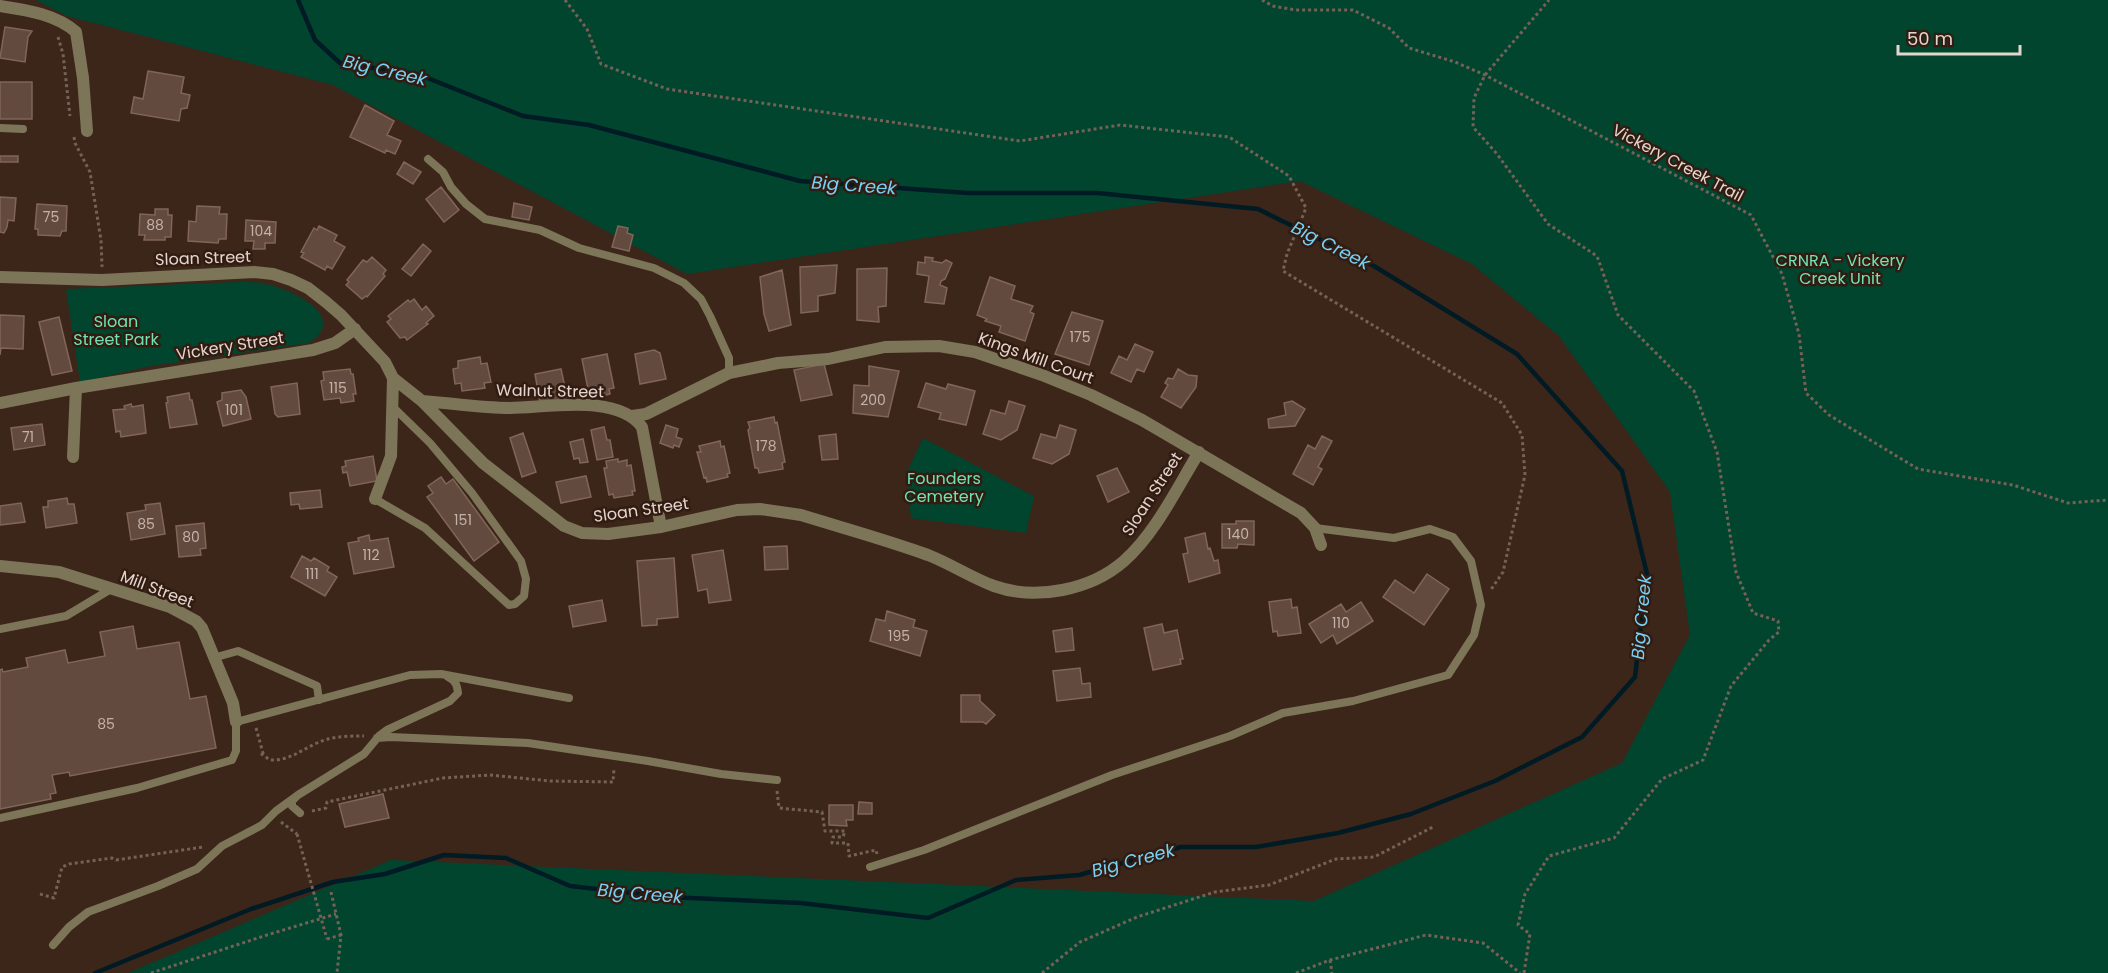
<svg xmlns="http://www.w3.org/2000/svg" width="2108" height="973" viewBox="0 0 2108 973" font-family="Poppins,sans-serif">
<style>
.green{fill:#01452f}
.lines{fill:none;stroke-linecap:round;stroke-linejoin:round}
.stream{stroke:#011b25;stroke-width:4.5}
.building{fill:#634a3e;stroke:#806658;stroke-width:1.5}
.path{stroke:#756157;stroke-width:3;stroke-dasharray:3 3;stroke-linecap:butt}
.lane{stroke:#7d7558;stroke-width:8}
.street{stroke:#7d7558;stroke-width:12}
.path-bridge{stroke:#756157;stroke-width:3;stroke-dasharray:3 3;stroke-linecap:butt}
.labels{text-anchor:middle;dominant-baseline:central;stroke-width:5;stroke-linejoin:round;paint-order:stroke}
.number-label{font-size:14px;fill:#c4b2aa}
.street-label{font-size:16px;fill:#e4d5ce;stroke:#321c11}
.park-label{font-size:16px;fill:#71e3b3;stroke:#321c11}
.water-label{font-size:18px;font-style:italic;fill:#77d1f5;stroke:#321c11}
</style>
<rect width="100%" height="100%" fill="#3c261a"/>
<path class="green" d="M36 0H2108V973H128L391 860 1314 901 1622 763 1690 635 1670 492 1559 336 1472 264 1300 181 687 274 333 85 67 16Z
M238 282C247 282 257 282 266 284 291 289 350 317 309 343L151 366 80 382 66 289Z
M923 438 1034 496 1026 533 911 518 906 474Z"/>
<g class="lines">
<path class="stream" d="M95 973 251 909 333 882 385 874 444 855 506 858 570 886 668 897 801 903 928 918 1016 880 1079 875 1181 847H1256L1338 833 1411 814 1495 781 1582 737 1635 677 1647 574 1622 471 1517 354 1374 266 1258 209 1097 193H968L800 181 589 125 523 116 420 75 340 63 315 40 298 0"/>
</g>
<path class="building" d="M5 27 32 31 28 37 25 62 0 58Z
M148 71 184 77 181 93 190 95 187 108 181 109 179 121 131 113 134 97 143 99Z
M0 82H32V119H0Z
M365 105 394 121 387 135 401 141 395 154 386 150 385 153 350 137Z
M0 156H18V162H0Z
M404 162 421 172 413 184 397 174Z
M441 187 459 210 444 222 426 199Z
M0 197 16 198 14 221 8 220 7 227 4 233 0 232Z
M514 203 532 207 529 220 512 217Z
M37 204 67 206 66 231H62L60 236 38 235V229H35Z
M197 206 220 207 219 214H227L226 239H219L218 243 188 241 189 221 196 222Z
M155 209H168V215H172L171 237H165V240H144L145 235H139L140 214 155 215Z
M246 220 276 222 275 243H265V249H253L254 241H245Z
M319 226 337 235 334 241 345 247 332 269 327 266 325 270 301 257 304 253 301 252 314 228 317 230Z
M618 226 628 228 627 233 633 235 629 251 612 247Z
M423 244 431 251 411 276 402 269Z
M372 257 386 270 383 274 385 276 367 297 366 296 362 299 346 285 349 282 347 280 363 260 367 262Z
M925 257 933 258 932 261 942 263 946 260 952 263 945 279 941 281 940 285 947 288 944 304 925 302 929 276 917 274 918 262 925 263Z
M837 265 835 293 818 296V311L801 313 800 267Z
M887 268 886 306 878 307 879 322 857 320V269Z
M782 270 791 325 769 331 764 314 760 277Z
M990 277 1015 286 1011 299 1033 306 1030 312 1034 314 1025 341 999 332 1001 326 985 321 987 319 977 315Z
M414 299 422 310 426 306 434 316 426 323 428 324 407 340 405 337 400 338 387 322 391 319 388 316 408 300 410 302Z
M1072 312 1103 321 1089 365 1055 354Z
M0 315 24 316 23 349 1 348 0 355Z
M59 317 72 371 52 375 39 322Z
M1135 344 1153 352 1144 372 1137 369 1131 382 1111 373 1119 356 1127 360Z
M654 350 660 353 666 379 640 384 635 354Z
M607 354 614 388 609 389 610 394 597 397 596 393 589 394 582 359Z
M480 357 481 364 487 363 491 382 484 383 485 388 462 391 461 383 455 384 453 369 458 368V361Z
M824 364 832 395 801 401 794 370Z
M869 366 899 371 888 417 853 413 854 385 869 386Z
M350 369 351 374H353L356 394H353L354 401 341 403 340 398 324 400 321 381 324 380 323 372Z
M561 369 567 397 564 398V403H540L535 374Z
M1178 369 1188 375 1197 376 1196 387 1181 408 1161 397 1168 385 1165 383 1168 378 1173 379Z
M297 383 300 414 278 417 275 414 271 387Z
M926 383 946 389 948 384 975 391 966 425 939 419 941 413 918 407Z
M241 390 246 397 251 419 223 426 217 402 222 400V393Z
M189 393 190 400H192L197 424 170 428 166 403 168 402 167 397Z
M1009 401 1025 406 1017 430 1001 440 983 434 991 410 1005 414Z
M1292 401 1305 409 1295 426 1269 428 1268 419 1286 415 1284 403Z
M131 404 132 407 143 405 146 433 121 437 120 431 116 432 113 410 125 409 124 406Z
M774 417 775 423 777 422 785 462 782 463 783 469 759 473 758 468H755L748 430 750 428 748 422Z
M42 424 45 445 14 450 11 428Z
M666 425 678 429 676 437 682 439 679 447 674 445 673 448 660 443Z
M1060 425 1076 430 1069 454 1052 464 1033 458 1041 434 1056 438Z
M604 427 607 440H610L613 457 597 460 591 430Z
M523 433 536 472 522 477 510 438Z
M836 434 838 459 822 460 819 436Z
M1322 436 1332 441 1318 467 1322 469 1313 485 1293 474 1308 445 1315 449Z
M583 439 588 462 580 463 579 458 574 459 570 442Z
M720 441 721 447 724 446 730 473 727 474 728 477 707 482 706 477 704 478 697 452H701L699 446Z
M373 456 377 481 350 486 347 472 343 473 342 467 346 466 345 461Z
M618 459V462L627 460V466L631 465 635 491H632L633 495 614 498 613 494 609 495 604 468H607L606 461Z
M1117 468 1129 492 1108 502 1097 476Z
M586 476 591 497 561 503 556 482Z
M441 477 446 484 453 479 499 542 474 561 427 497 433 493 428 486Z
M320 490 322 507 300 509 299 504 291 505 290 493Z
M67 498 68 504H74L77 523 46 528 43 507H48V501Z
M21 503 25 522 0 525V506Z
M160 503 165 534 131 540 127 513 146 510 145 505Z
M1236 521H1254V545L1238 544 1237 548H1222V524H1236Z
M204 523 206 548 200 549 201 555 179 557 176 526Z
M1205 533 1208 549 1210 548 1214 561 1218 560 1220 573 1189 582 1183 554 1188 553 1185 538Z
M369 535 370 541 388 538 394 567 354 574 348 543 359 541 358 538Z
M787 546 788 569 765 570 764 547Z
M723 550 731 600 709 603 707 589 698 591 692 555Z
M302 556 311 561 314 558 329 567 327 571 337 577 325 596 291 577Z
M674 558 678 617 657 619V625L642 626 637 561Z
M1427 574 1449 589 1424 625 1383 597 1395 580 1414 593Z
M1291 599 1292 608 1297 607 1301 633 1278 636 1277 631 1273 632 1269 602Z
M602 600 606 621 573 627 569 606Z
M1361 602 1373 621 1337 644 1333 635 1321 643 1309 624 1341 604 1346 612Z
M887 611 915 620 913 627 927 631 920 656 870 641 876 619 885 621Z
M1162 624 1164 633 1177 630 1183 659H1180L1181 664 1153 670 1144 628Z
M133 626 137 649 179 642 190 699 206 696 216 748 70 776 69 772 52 775 56 793 50 794 51 799 0 809V670L2 669 3 672 28 667 26 658 65 650 68 663 105 656 100 632Z
M1072 628 1074 650 1056 652 1053 631Z
M1080 668 1082 684 1090 683 1091 697 1057 701 1053 671Z
M961 695H980V701L995 715 986 724 983 722H961Z
M383 794 389 818 345 827 339 804Z
M859 802 872 803V814H858Z
M829 805H853V820H846L847 826 829 825Z"/>
<g class="lines">
<path class="path" d="M565 0 587 29 601 64 667 89 1020 141 1120 125 1229 137 1289 176 1306 208 1287 254 1283 271 1502 403 1522 435 1525 475 1503 572 1490 591
M1262 0 1273 6 1296 10H1353L1389 28 1409 48 1455 62 1485 75 1751 215 1782 274 1799 334 1806 393 1829 415 1918 469 2013 485 2068 503 2108 500
M58 37 63 54 70 116
M74 137 75 143 90 172 101 240 102 267
M256 728 263 753H260L270 760C289 761 301 750 317 743 332 736 348 736 364 736
M777 791 779 808 822 812 825 831H845L843 837H833L832 843H848L849 856 876 850 877 854
M312 811 326 808 327 802 443 778 490 775 550 781 613 782 614 768
M281 822 297 834
M331 892 341 935 337 973
M40 894 54 898 62 867 69 864 112 858 116 860 203 847
M327 939 341 935
M1330 960 1332 973
M151 973 267 935 336 914
M1042 973 1080 942 1137 917 1215 892 1269 885 1336 859 1374 857 1433 827
M1296 973 1330 960 1426 935 1483 943 1520 973
M1524 973 1530 934 1518 925 1525 894 1549 856 1614 838 1662 779 1703 760 1731 686 1769 640 1779 632 1778 621 1753 613 1736 572 1717 452 1694 391 1618 315 1597 256 1548 224 1497 154 1473 127 1474 98 1485 75 1549 0"/>
<path class="lane" d="M0 128 23 129
M428 159 443 172 451 187 466 204 485 219 540 230 579 248 654 268 684 283 701 299 710 316 729 358V373
M375 499 425 528 509 605 515 604 524 596 526 579 521 561 472 493 430 443 393 407
M0 629 66 616 111 589
M213 658 238 651 317 686 319 700
M377 738 391 737 528 743 648 761 721 774 777 780
M300 813 292 806V801L298 795 364 754 379 736 387 730 450 701 458 693C457 685 456 681 448 677
M0 818 137 788 232 760 236 751V722L410 675 441 674 569 698
M870 867 924 850 1112 775 1230 736 1283 713 1353 701 1448 675 1474 635 1481 605 1471 561 1453 537 1430 529 1394 538 1315 528
M53 945 69 927 88 912 158 886 197 869 222 846 262 825 276 811 298 795"/>
<path class="street" d="M0 6C26 10 56 14 76 32L83 78 87 131
M0 277 102 280 254 272 273 274 291 280 308 288 326 302 341 315 385 362 393 378 422 401 483 463 564 526 582 533 608 534 661 527 737 510 760 509 801 515C843 528 887 540 928 555 951 564 972 578 994 586 1036 601 1091 590 1124 561 1155 534 1177 488 1199 452
M422 401C451 403 481 408 510 408 546 408 617 393 642 427L661 527
M0 403 76 388 313 350 335 343 355 329
M632 416 646 414 729 373 778 363 828 359 885 347 939 346 975 352 1042 375 1091 395 1142 420 1301 513 1315 528 1321 545
M73 457 76 388
M375 499 391 456 393 378
M0 566 59 572 170 607 196 621 202 628 233 703 236 722"/>
<path class="path-bridge" d="M297 834 327 939"/>
</g>
<g class="labels">
<g class="number-label">
<text x="51" y="217">75</text>
<text x="155" y="225">88</text>
<text x="261" y="231">104</text>
<text x="1080" y="337">175</text>
<text x="338" y="388">115</text>
<text x="873" y="400">200</text>
<text x="234" y="410">101</text>
<text x="28" y="437">71</text>
<text x="766" y="446">178</text>
<text x="463" y="520">151</text>
<text x="146" y="524">85</text>
<text x="1238" y="534">140</text>
<text x="191" y="537">80</text>
<text x="371" y="555">112</text>
<text x="312" y="574">111</text>
<text x="1341" y="623">110</text>
<text x="899" y="636">195</text>
<text x="106" y="724">85</text>
</g>
<g class="street-label">
<text transform="translate(1678 163) rotate(28)">Vickery Creek Trail</text>
<text transform="translate(203 258) rotate(-2)">Sloan Street</text>
<text transform="translate(230 346) rotate(-9)">Vickery Street</text>
<text transform="translate(1036 358) rotate(20)">Kings Mill Court</text>
<text transform="translate(550 391) rotate(1)">Walnut Street</text>
<text transform="translate(1152 494) rotate(-57)">Sloan Street</text>
<text transform="translate(641 510) rotate(-8)">Sloan Street</text>
<text transform="translate(157 589) rotate(21)">Mill Street</text>
</g>
<g class="park-label">
<text x="1840" y="260">CRNRA - Vickery<tspan x="1840" dy="18">Creek Unit</tspan></text>
<text x="116" y="321">Sloan<tspan x="116" dy="18">Street Park</tspan></text>
<text x="944" y="478">Founders<tspan x="944" dy="18">Cemetery</tspan></text>
</g>
<g class="water-label">
<text transform="translate(385 70) rotate(13)">Big Creek</text>
<text transform="translate(854 185) rotate(4)">Big Creek</text>
<text transform="translate(1331 245) rotate(27)">Big Creek</text>
<text transform="translate(1641 617) rotate(-85)">Big Creek</text>
<text transform="translate(1133 860) rotate(-15)">Big Creek</text>
<text transform="translate(640 893) rotate(5)">Big Creek</text>
</g>
</g>
<path d="M1898 45v9h122v-9" fill="none" stroke="#e4d5ce" stroke-width="3"/>
<text x="1907" y="45" font-size="18" fill="#e4d5ce" stroke="#321c11" stroke-width="4.5" paint-order="stroke">50 m</text>
</svg>
